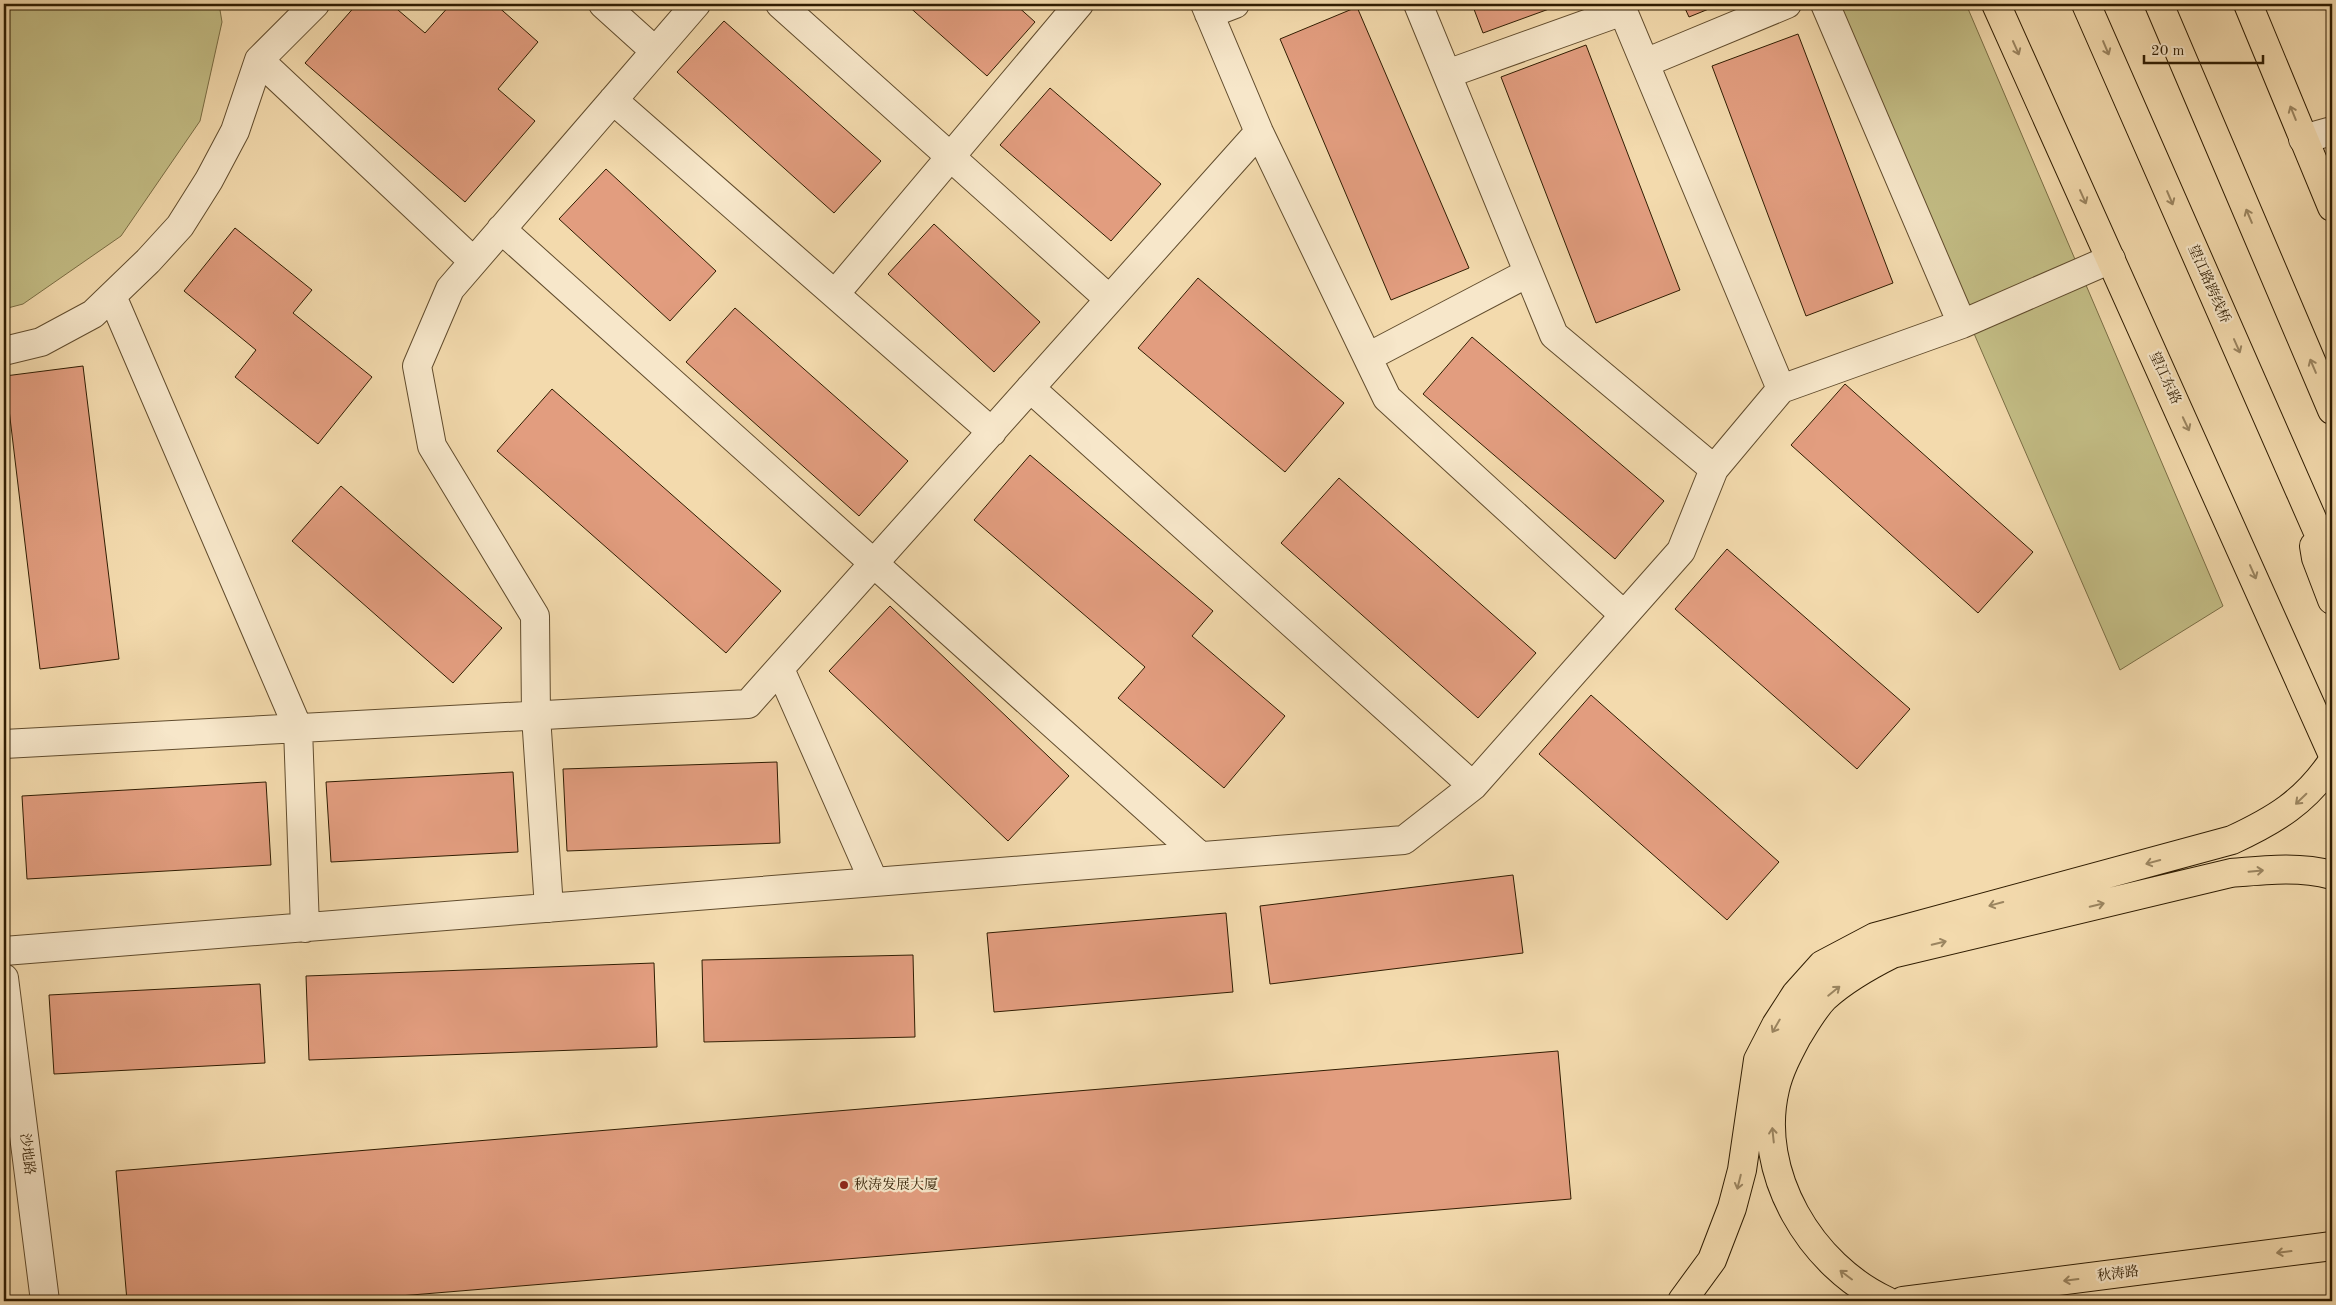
<svg xmlns="http://www.w3.org/2000/svg" width="2336" height="1305" viewBox="0 0 2336 1305" font-family="'Old Standard TT','Noto Serif SC',serif">
<style>
.green{fill:#c3bd85;stroke:#7a6d44}
.building{fill:#e29d7f;stroke:#301d02}
.lines{fill:none;stroke-linecap:round;stroke-linejoin:round}
.minor-casing{stroke:#614c2d;stroke-width:30}
.major-casing{stroke:#301d02;stroke-width:30}
.highway-casing{stroke:#301d02;stroke-width:30}
.minor{stroke:#f7e7ca;stroke-width:28}
.major{stroke:#f3daad;stroke-width:28}
.highway{stroke:#f3daad;stroke-width:28}
.oneway{stroke:#9b8560}
.poi-dot{fill:#8f2418;stroke:#f7e7ca;stroke-width:2}
.labels{text-anchor:middle;dominant-baseline:central;stroke-width:4.5;stroke-linejoin:round;paint-order:stroke}
.street-label{font-size:14px;fill:#301d02;stroke:#f7e7ca}
.poi-label{font-size:14px;fill:#301d02;stroke:#f7e7ca;text-anchor:start}
</style>
<rect width="100%" height="100%" fill="#f3daad"/>
<filter id="stains"><feTurbulence type="fractalNoise" baseFrequency=".004" numOctaves="4"/><feColorMatrix values="0 0 0 0 .2 0 0 0 0 .09 0 0 0 0 .02 0 0 0 .5 -.17"/></filter>
<radialGradient id="worn" r=".72"><stop offset=".6" stop-color="#630" stop-opacity="0"/><stop offset="1" stop-color="#630" stop-opacity=".3"/></radialGradient>
<path class="green" d="M4 4H219L222 22 200 121 121 236 23 304 4 309Z
M1831 4H1966L2223 606 2120 670Z"/>
<path class="building" d="M357 4H391L425 33 451 4H495L538 42 498 89 535 121 465 202 305 63Z
M906 4H1015L1035 22 987 76Z
M1472 4H1560V5L1483 33Z
M1683 4H1721L1689 17Z
M1357 7 1469 268 1391 300 1280 39Z
M724 21 881 161 834 213 677 72Z
M1798 34 1893 283 1806 316 1712 66Z
M1586 45 1680 290 1596 323 1501 77Z
M1050 88 1161 184 1111 241 1000 145Z
M606 169 716 271 670 321 559 219Z
M934 224 1040 322 994 372 888 274Z
M235 228 312 290 293 313 372 377 318 444 235 377 256 350 184 291Z
M1198 278 1344 403 1285 472 1138 348Z
M735 308 908 461 859 516 686 362Z
M1472 337 1664 501 1615 559 1423 394Z
M83 366 119 659 40 669 5 376Z
M1845 384 2033 552 1978 613 1791 445Z
M552 389 781 591 726 653 497 451Z
M1030 455 1213 611 1192 636 1285 716 1224 788 1118 698 1145 667 974 520Z
M1339 478 1536 653 1478 718 1281 543Z
M341 486 502 628 453 683 292 541Z
M1727 549 1910 709 1857 769 1675 609Z
M890 606 1069 776 1008 841 829 671Z
M1591 695 1779 862 1727 920 1539 754Z
M777 762 780 843 567 851 563 769Z
M513 772 518 852 331 862 326 782Z
M266 782 271 865 27 879 22 796Z
M1513 875 1523 953 1270 984 1260 906Z
M1226 913 1233 992 994 1012 987 933Z
M913 955 915 1037 704 1042 702 960Z
M654 963 657 1047 309 1060 306 976Z
M260 984 265 1063 54 1074 49 995Z
M1558 1051 1571 1199 339 1301H127L116 1171Z"/>
<g class="lines">
<defs>
<path id="minor" d="M603 4 655 51
M780 4 1109 299
M1205 4 1259 132 1387 398 1624 615
M1418 4 1554 335 1714 469
M1620 4 1781 389
M1825 4 1962 324
M1209 14 1235 4
M259 60 473 261
M1645 63 1787 4
M1447 74 1623 11
M613 100 992 432
M2303 139 2332 131
M501 229 1200 856
M835 294 1079 4
M112 296 298 728 305 928
M4 351 41 342 93 314 148 261 180 226 209 180 235 131 259 60 315 4
M1368 357 1528 273
M1030 388 1473 786
M780 669 874 882
M4 744 748 704 1259 132
M549 908 536 716 535 616 432 446 417 366 450 289 696 4
M4 951 1404 840 1473 786 1681 551 1714 469 1781 389 1962 324 2111 259
M4 978 45 1301"/>
<path id="major" d="M1996 4 2332 753
M2248 4 2332 207
M1903 1301 2332 1246"/>
<path id="highway" d="M2086 4 2332 564
M2159 4 2332 410
M2314 546 2316 558 2332 600
M1682 1301 1712 1260 1732 1208 1742 1170 1758 1060 1776 1025 1796 994 1822 965 1875 937 2232 840C2275 820 2305 802 2332 762
M1887 1301C1811 1266 1755 1173 1775 1089 1779 1071 1788 1054 1797 1037 1805 1024 1814 1008 1825 997 1845 979 1868 966 1892 954L2231 873C2265 870 2300 866 2332 875"/>
</defs>
<use href="#minor" class="minor-casing"/>
<use href="#major" class="major-casing"/>
<use href="#highway" class="highway-casing"/>
<use href="#minor" class="minor"/>
<use href="#major" class="major"/>
<use href="#highway" class="highway"/>
</g>
<defs><path id="oneway-shaft" d="M-6 0H5M1.5-3L5.5 0L1.5 3" fill="none" stroke-width="1.6" stroke-linecap="round" stroke-linejoin="round" transform="scale(1.25)"/></defs>
<g class="oneway">
<use href="#oneway-shaft" transform="translate(2016 48) rotate(66)"/>
<use href="#oneway-shaft" transform="translate(2106 48) rotate(67)"/>
<use href="#oneway-shaft" transform="translate(2293 113) rotate(-112)"/>
<use href="#oneway-shaft" transform="translate(2083 197) rotate(66)"/>
<use href="#oneway-shaft" transform="translate(2170 198) rotate(67)"/>
<use href="#oneway-shaft" transform="translate(2249 216) rotate(-113)"/>
<use href="#oneway-shaft" transform="translate(2237 346) rotate(66)"/>
<use href="#oneway-shaft" transform="translate(2313 366) rotate(-113)"/>
<use href="#oneway-shaft" transform="translate(2186 424) rotate(65)"/>
<use href="#oneway-shaft" transform="translate(2253 572) rotate(66)"/>
<use href="#oneway-shaft" transform="translate(2301 799) rotate(136)"/>
<use href="#oneway-shaft" transform="translate(2153 862) rotate(165)"/>
<use href="#oneway-shaft" transform="translate(2256 871) rotate(-5)"/>
<use href="#oneway-shaft" transform="translate(1996 904) rotate(165)"/>
<use href="#oneway-shaft" transform="translate(2097 905) rotate(-13)"/>
<use href="#oneway-shaft" transform="translate(1939 943) rotate(-13)"/>
<use href="#oneway-shaft" transform="translate(1834 991) rotate(-39)"/>
<use href="#oneway-shaft" transform="translate(1776 1026) rotate(120)"/>
<use href="#oneway-shaft" transform="translate(1773 1135) rotate(-96)"/>
<use href="#oneway-shaft" transform="translate(1739 1182) rotate(104)"/>
<use href="#oneway-shaft" transform="translate(2284 1252) rotate(173)"/>
<use href="#oneway-shaft" transform="translate(1846 1275) rotate(-143)"/>
<use href="#oneway-shaft" transform="translate(2071 1280) rotate(173)"/>
</g>
<circle class="poi-dot" cx="844" cy="1185" r="5"/>
<g class="labels">
<g class="street-label">
<text transform="translate(2209 284) rotate(66)">望江路跨线桥</text>
<text transform="translate(2165 378) rotate(65)">望江东路</text>
<text transform="translate(27 1154) rotate(83)">沙地路</text>
<text transform="translate(2118 1274) rotate(-7)">秋涛路</text>
</g>
<g class="poi-label">
<text x="854" y="1185">秋涛发展大厦</text>
</g>
</g>
<rect width="2336" height="1305" fill="none" stroke="#f3daad" stroke-width="20"/>
<rect x="5" y="5" width="2326" height="1295" fill="none" stroke="#301d02" stroke-width="2.5"/>
<rect x="10" y="10" width="2316" height="1285" fill="none" stroke="#301d02"/>
<path d="M2144 55v8h119v-8" fill="none" stroke="#301d02" stroke-width="2.5"/>
<text x="2151" y="55" font-size="15" fill="#301d02" stroke="#f7e7ca" stroke-width="4" paint-order="stroke">20 m</text>
<rect width="100%" height="100%" filter="url(#stains)"/>
<rect width="100%" height="100%" fill="url(#worn)"/>
</svg>
